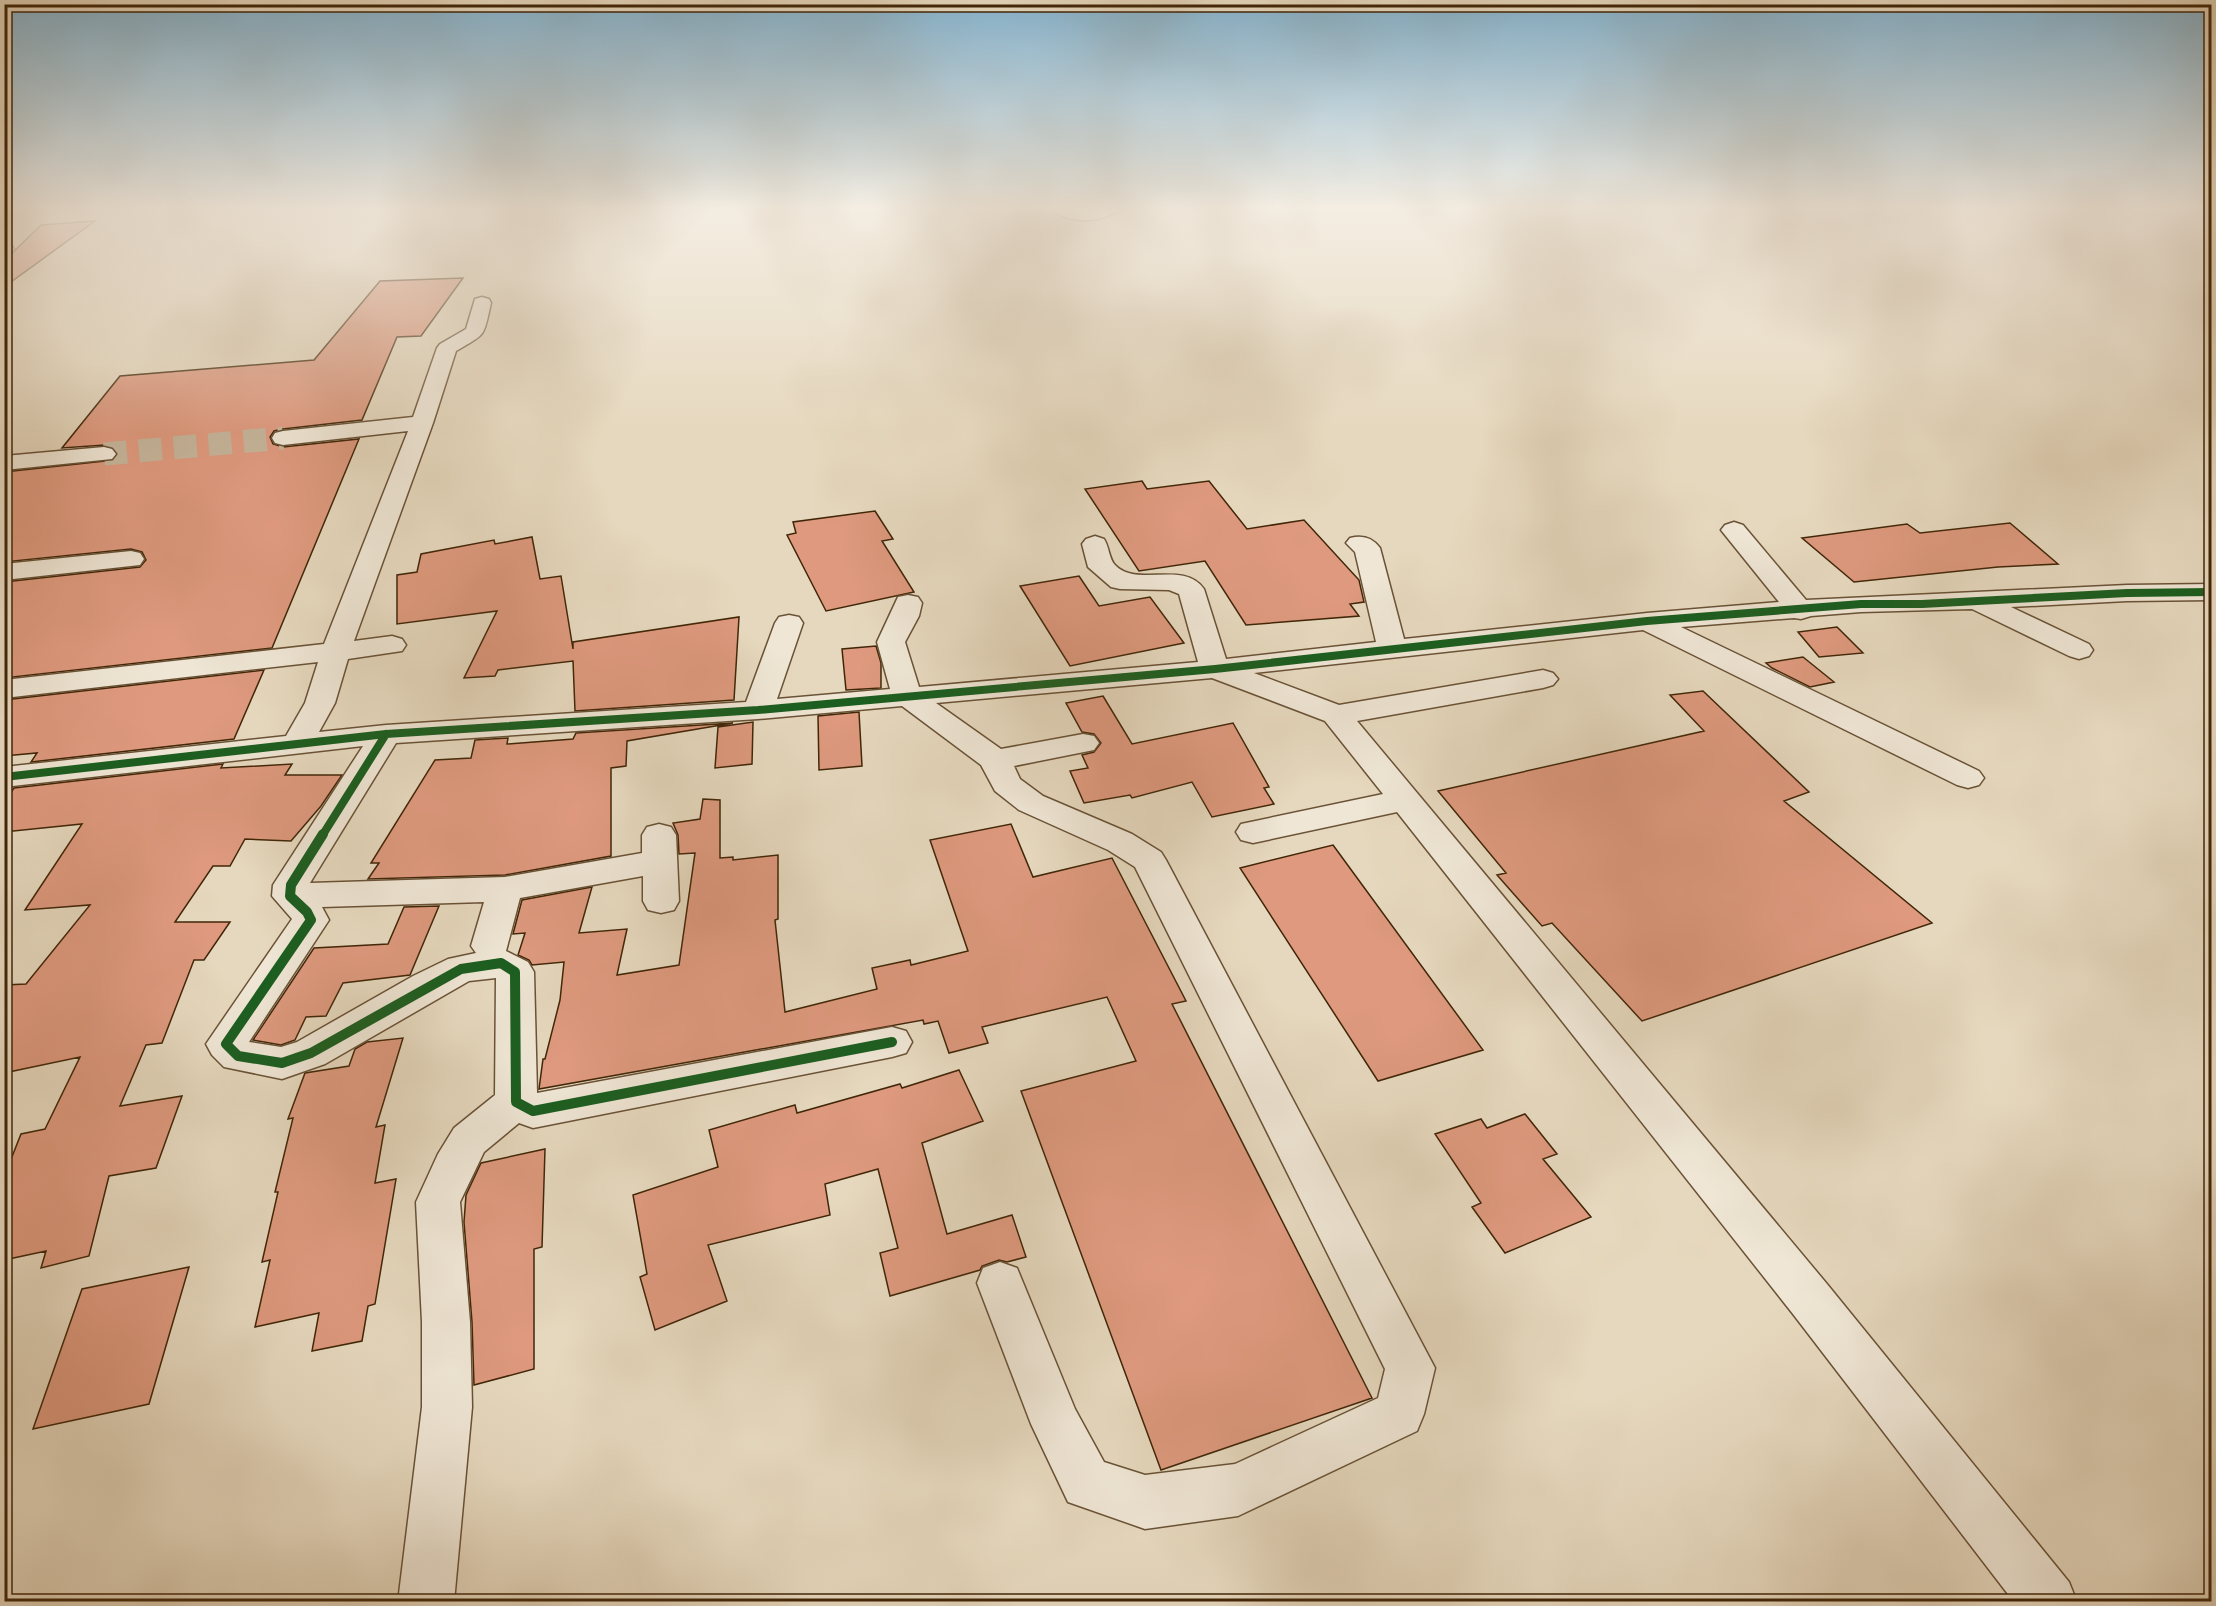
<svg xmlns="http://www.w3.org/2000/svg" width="2216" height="1606" viewBox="0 0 2216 1606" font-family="'IM FELL DW Pica',serif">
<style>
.building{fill:#de997e;stroke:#402608;stroke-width:1.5}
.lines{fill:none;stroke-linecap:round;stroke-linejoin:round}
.minor-tunnel{stroke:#c5b49a;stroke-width:23;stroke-dasharray:23 12;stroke-linecap:butt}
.minor-casing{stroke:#6a5236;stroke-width:3}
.minor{fill:#efe6d5;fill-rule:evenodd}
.cycleway-far1-casing{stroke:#efe6d5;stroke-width:12}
.cycleway-casing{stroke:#efe6d5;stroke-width:14}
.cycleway-far1{stroke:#1b5e20;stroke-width:8}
.cycleway{stroke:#1b5e20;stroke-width:10}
</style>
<rect width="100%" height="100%" fill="#e6d8be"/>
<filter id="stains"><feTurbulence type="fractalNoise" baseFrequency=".00333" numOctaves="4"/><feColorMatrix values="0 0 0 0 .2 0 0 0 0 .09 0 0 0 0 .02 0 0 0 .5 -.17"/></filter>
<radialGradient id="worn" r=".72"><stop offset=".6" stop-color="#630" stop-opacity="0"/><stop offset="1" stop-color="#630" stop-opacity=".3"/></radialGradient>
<path class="building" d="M95 221 4 287V261L41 225Z
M463 278 421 336 397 337 362 420 283 429 274 431 270 437 273 444 283 447 359 439 272 648 4 678V582L140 567 146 560 142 552 131 549 4 562V472L114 460 118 453 113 447 105 445 62 448 120 376 314 360 380 281Z
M1142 481 1147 489 1209 481 1247 529 1304 520 1359 580 1364 602 1350 604 1359 616 1246 625 1205 561 1139 571 1085 489Z
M875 511 893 539 882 541 914 592 826 611 787 535 796 533 793 522Z
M2010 523 2058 564 1998 567 1854 582 1802 538 1907 524 1920 533Z
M532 537 540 579 561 576 573 649V642L739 617 734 700 575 711 573 661 498 670 495 676 464 678 497 611 397 624V575L417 572 421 554 494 540 495 544Z
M1079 576 1099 606 1150 597 1184 643 1070 666 1020 586Z
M1837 627 1863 653 1819 657 1798 632Z
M876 646 881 663V688L846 690 842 649Z
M1803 657 1834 682 1810 687 1772 668 1766 663Z
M264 670 234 739 31 762 37 753 4 756V700Z
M1703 691 1809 792 1784 801 1932 923 1642 1021 1552 923 1542 926 1497 875 1506 873 1438 791 1704 731 1670 695Z
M1103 696 1132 744 1233 723 1269 787 1264 788 1274 804 1212 817 1192 782 1132 798 1130 795 1084 803 1070 771 1088 768 1082 755 1094 752 1101 743 1094 734 1082 732 1066 703Z
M859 712 862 766 819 770 818 716Z
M753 722 752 764 715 768 718 727Z
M733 723 627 741 626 766 611 768V856L505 875 368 879 379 863H371L435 760 471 758 475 740 508 738 507 744 573 739 576 733Z
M223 764 221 768 292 764 285 775H342L321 806 291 841 245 839 230 866H213L175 922H230L204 960H194L162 1043 146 1045 120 1106 182 1096 156 1168 109 1176 89 1256 41 1268 46 1251 4 1260V1177L21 1134 45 1129 80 1057 4 1073V985L26 984 90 905 25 910 82 824 4 832V802L14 788Z
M703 799 720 800V858L733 857V860L778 855V919L775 920 785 1012 877 989 872 968 910 960 911 965 968 951 930 840 1011 824 1033 877 1112 858 1186 1001 1172 1004 1372 1398 1161 1470 1021 1091 1136 1061 1107 997 982 1027 988 1043 949 1053 938 1021 924 1024 923 1020 539 1089 543 1059H545L560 1000 564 962 532 965 529 960 518 955 525 933 513 934 522 900 592 887 579 933 627 929 617 975 679 965 695 853 679 854 678 835 673 823 700 819Z
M1333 845 1483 1050 1378 1081 1240 868Z
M439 906 410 975 343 983 326 1016 306 1017 295 1040 281 1045 253 1040 314 948 388 944 404 907Z
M403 1038 376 1127 385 1125 375 1183 396 1179 375 1304 368 1306 362 1341 312 1351 319 1313 255 1327 270 1260 262 1262 278 1192H275L293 1118 288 1119 305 1073 349 1066 355 1049 367 1042Z
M959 1070 983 1121 922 1143 947 1234 1012 1215 1026 1257 1007 1262 999 1260 982 1266 980 1270 890 1296 880 1253 898 1248 878 1169 825 1184 830 1215 708 1245 727 1301 655 1330 640 1277 647 1274 633 1195 718 1167 709 1130 795 1105 797 1113 900 1084 902 1088Z
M1525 1114 1557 1154 1543 1159 1591 1217 1505 1253 1472 1207 1481 1203 1435 1134 1481 1119 1487 1128Z
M545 1149 542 1247 534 1249V1369L474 1385 472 1322 464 1222 466 1195 481 1163Z
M189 1267 149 1404 33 1429 82 1289Z"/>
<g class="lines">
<path class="minor-tunnel" d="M104 454 283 438"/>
<defs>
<path id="minor" d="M1052 209H1118C1105 224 1065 224 1052 209Z
M4 244 11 245 14 249 11 253 4 254Z
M482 297 489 299 491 303C483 338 487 333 456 351L433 423 354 641 392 636 402 639 406 645 402 651 348 659 335 703 319 732 386 725 746 702 775 623 779 617 789 615 799 617 803 623 777 699 890 689 877 642 898 597 908 595 918 597 922 603 919 616 905 642 919 687 1198 662 1179 594 1169 590 1120 589 1111 587 1088 567 1082 544 1086 539 1095 536 1104 539C1109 546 1109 559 1115 565 1137 588 1184 560 1204 589L1226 659 1376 642 1355 552 1346 543 1350 538C1362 535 1372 537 1380 548L1404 639 1647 613 1779 602 1721 530 1725 525 1734 522 1743 525 1806 600 2127 585 2212 584V600L2127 601 2011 607 2089 644 2093 650 2089 656 2079 659 2069 656 1972 609 1861 612 1811 616 1801 619 1794 618 1681 627 1979 771 1984 778 1979 785 1968 788 1957 785 1643 630 1254 673 1339 705 1543 670 1553 673 1558 679 1553 685 1543 688 1357 721 1827 1284 2069 1582 2077 1602H2014L1793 1314 1397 812 1253 843 1241 840 1236 832 1241 824 1383 794 1325 721 1212 678 936 703 1001 749 1083 734 1094 736 1099 743 1094 750 1014 766 1020 779 1043 796 1132 834 1161 852 1166 860 1435 1368 1424 1414 1417 1431 1238 1516 1145 1529 1068 1502 1031 1424 977 1283 983 1268 1000 1262 1017 1268 1075 1409 1104 1462 1145 1475 1235 1464 1378 1398 1385 1369 1135 867 1108 850 1019 810 995 791 981 765 902 706 758 719 396 743 310 883 505 877 642 853V835L647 827 659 824 671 827 676 835 679 901 674 910 661 913 648 910 643 901V876L520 898 506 951 528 962 534 972 537 1093 892 1027 906 1031 912 1042 906 1053 892 1057 533 1128 519 1123 484 1152 460 1202 470 1322 472 1407 454 1602H398L422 1407V1322L416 1202 438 1154 454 1128 495 1095 496 978 469 981 325 1064 282 1079 224 1067 212 1055 206 1044 292 919 272 896 273 885 363 746 4 787V767L286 736 305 703 318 662 4 698V680L324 644 408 431 283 445 275 443 272 438 275 433 283 431 413 417 437 348 440 344 466 329 475 299ZM484 902 471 946 476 953 448 959 413 976 297 1042 281 1047 249 1042 329 920 322 907Z
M104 447 112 449 116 454 112 459 4 470V456Z
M131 551 140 553 144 559 140 565 4 580V564Z"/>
</defs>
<use href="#minor" class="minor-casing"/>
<use href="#minor" class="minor"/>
<defs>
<path id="cycleway-far1" d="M4 777 386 734 758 710 1215 669 1647 621 1861 604H1922L2127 593 2212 592
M322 836 386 734"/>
<path id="cycleway" d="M323 834 291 885 290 896 307 912 311 920 226 1044 238 1056 282 1063 311 1053 461 969 501 963 515 972 516 1102 533 1111 892 1042"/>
</defs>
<use href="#cycleway-far1" class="cycleway-far1-casing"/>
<use href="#cycleway" class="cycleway-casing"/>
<use href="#cycleway-far1" class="cycleway-far1"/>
<use href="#cycleway" class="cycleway"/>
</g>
<linearGradient id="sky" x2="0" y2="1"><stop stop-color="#87b6d2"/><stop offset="0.48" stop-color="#f4ede2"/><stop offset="1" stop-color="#f4ede2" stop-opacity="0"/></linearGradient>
<rect width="2216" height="434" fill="url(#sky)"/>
<rect width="2216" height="1606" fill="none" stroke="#e6d8be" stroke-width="24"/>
<rect x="6" y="6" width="2204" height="1594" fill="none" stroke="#402608" stroke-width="3"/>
<rect x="12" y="12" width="2192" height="1582" fill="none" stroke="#402608" stroke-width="1.5"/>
<rect width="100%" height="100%" filter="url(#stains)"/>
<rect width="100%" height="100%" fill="url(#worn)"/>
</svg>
